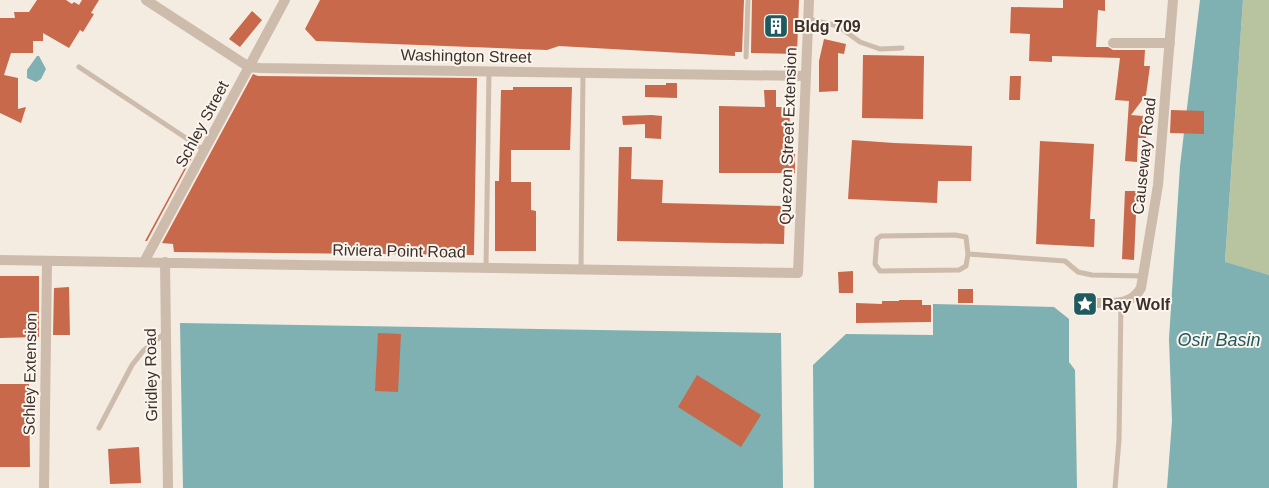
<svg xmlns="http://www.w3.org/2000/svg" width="1269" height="488" viewBox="0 0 1269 488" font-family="Helvetica,sans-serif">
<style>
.green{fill:#b8c4a0}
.water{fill:#7fb0b2}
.building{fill:#c8694b}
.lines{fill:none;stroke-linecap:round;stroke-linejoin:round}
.service{stroke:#cdbbac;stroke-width:5}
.minor{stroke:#cdbbac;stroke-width:10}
.labels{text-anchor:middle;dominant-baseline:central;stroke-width:4;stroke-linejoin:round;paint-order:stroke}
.poi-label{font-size:16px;font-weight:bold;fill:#3b302b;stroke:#fbf5ee;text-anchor:start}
.street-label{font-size:16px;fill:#3b302b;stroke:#fbf5ee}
.water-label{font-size:18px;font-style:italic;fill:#1f5a5e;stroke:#fbf5ee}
</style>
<rect width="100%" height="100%" fill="#f4ebe1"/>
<path class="green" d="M1243 0H1269V275L1225 263Z"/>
<path class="water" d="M1200 0H1243L1225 262 1269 275V488H1167L1172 421 1169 339 1180 166Z
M37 56H39L46 69 41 79 36 82 27 78V70Z
M933 304 1054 307 1069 319V362L1075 370 1077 488H814L813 365 846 334 933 335Z
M180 323 781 333 783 488H183Z"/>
<path class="building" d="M37 0H66L72 4 74 2 79 5 82 0H99L91 13 94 14 83 32 80 30 69 48 43 33V41H33V53H11L4 75 18 78V109L26 107 21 123 0 113V18H15L14 12H29Z
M320 0H744L742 52H735V56L559 46 547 50 316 41 305 29Z
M752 0H799L797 54 751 53Z
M1063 0H1105V11L1098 10 1096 47H1108L1113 50H1145L1144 66H1150L1146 95 1131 115 1143 116 1142 121H1147L1146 138H1138L1137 162 1125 161 1129 101 1115 100 1120 58 1052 56V62L1029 61 1030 34 1010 33 1011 7 1063 8Z
M252 11 262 20 240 47 229 39Z
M824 39 846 44 844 54 838 53V91L819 92V61Z
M863 55 924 56 923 119 862 118Z
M253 74 258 76 477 78 474 255 174 252 173 244 162 243Z
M1010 76H1021L1020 100H1009Z
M666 83H677V98L645 97V85H666Z
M513 87H572L570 150H511V182H531V210L536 211V251H495V181H499L501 90H513Z
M764 90H776V107H790L789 154H795V173H719V106L765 107Z
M1171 110 1204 111V134L1170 133Z
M652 115 662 116 661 139 645 138V124L623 125 622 116Z
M852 140 894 143 972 146 971 181H938L937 203 848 199Z
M1040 141 1094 144 1090 219H1095L1094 247 1036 244Z
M619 147H632L631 179 663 180 662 203 785 206 784 244 617 241Z
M195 149 196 150 147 241H145Z
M1125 191H1137L1134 260 1122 259Z
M853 271V293H839L838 272Z
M0 276H39V337L0 338Z
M69 287 70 335H53L54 288Z
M958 289H973V303H958Z
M899 300H922V305H931V322L856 323V303L882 304V301H899Z
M378 333 401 334 398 392 375 391Z
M697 375 761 415 741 447 678 407Z
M0 384H29L30 467H0Z
M139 447 141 483 110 484 108 449Z"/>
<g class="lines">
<path class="service" d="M808 19 838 26 860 42 880 49 902 48
M746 57 748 0
M79 67 204 150
M968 254 966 266 959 270 880 271 875 264 877 239 881 236 955 235 966 237 968 254 1065 261 1078 272 1092 275 1143 276
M486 268 489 71
M581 269 583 73
M99 428 132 365 143 351 165 333
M1115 488 1119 440 1121 303"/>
<path class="minor" d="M146 0 249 67 260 68 805 76
M1113 43H1170
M0 260 798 273 809 0
M144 262 285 0
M165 262 168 488
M1093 303C1112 303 1131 306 1141 288L1158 185 1173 0
M44 488 47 261"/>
</g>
<defs>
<symbol id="building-square" viewBox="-11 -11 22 22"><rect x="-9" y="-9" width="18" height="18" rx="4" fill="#1f5a5e" stroke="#fbf5ee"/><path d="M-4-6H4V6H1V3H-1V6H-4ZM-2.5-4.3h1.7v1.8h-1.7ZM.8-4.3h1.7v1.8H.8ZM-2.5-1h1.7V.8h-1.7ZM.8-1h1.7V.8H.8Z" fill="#fff"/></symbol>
<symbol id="sight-square" viewBox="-11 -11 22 22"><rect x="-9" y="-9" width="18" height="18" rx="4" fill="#1f5a5e" stroke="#fbf5ee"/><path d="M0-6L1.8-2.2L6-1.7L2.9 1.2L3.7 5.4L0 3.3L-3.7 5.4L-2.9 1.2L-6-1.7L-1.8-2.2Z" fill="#fff"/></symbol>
</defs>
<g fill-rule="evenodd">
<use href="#building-square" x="762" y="12" width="28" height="28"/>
<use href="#sight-square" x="1071" y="290" width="28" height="28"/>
</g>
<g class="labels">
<g class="poi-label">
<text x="794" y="26">Bldg 709</text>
<text x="1102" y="304">Ray Wolf</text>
</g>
<g class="street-label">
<text transform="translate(466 56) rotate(1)">Washington Street</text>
<text transform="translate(202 124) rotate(-62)">Schley Street</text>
<text transform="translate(788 136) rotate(-88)">Quezon Street Extension</text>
<text transform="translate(1144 156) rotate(-84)">Causeway Road</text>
<text transform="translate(399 251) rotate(1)">Riviera Point Road</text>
<text transform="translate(30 374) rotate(-89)">Schley Extension</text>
<text transform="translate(151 375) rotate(-91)">Gridley Road</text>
</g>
<g class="water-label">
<text x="1219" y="340">Osir Basin</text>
</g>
</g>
</svg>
